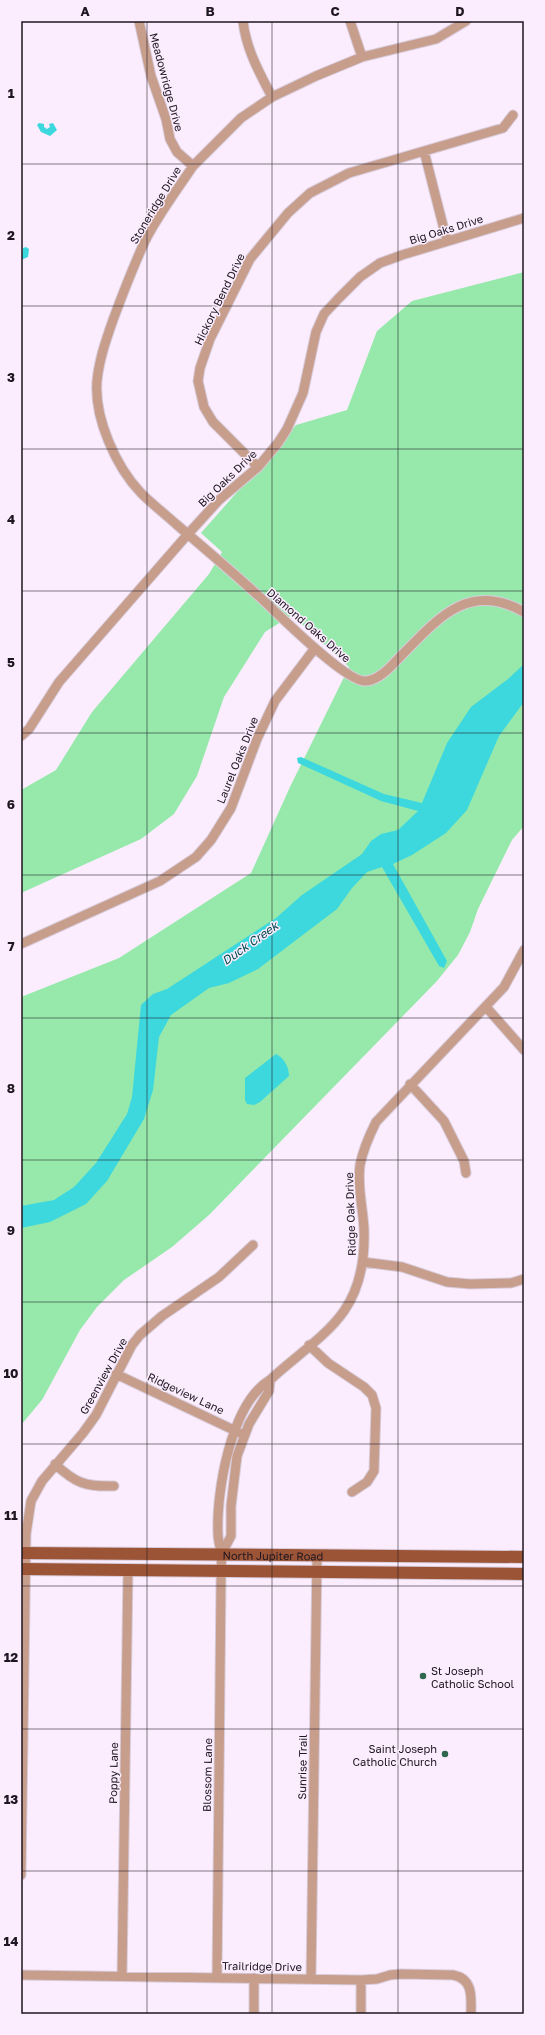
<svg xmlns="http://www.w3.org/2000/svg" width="545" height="2035" viewBox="0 0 545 2035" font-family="'Golos Text',sans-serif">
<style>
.green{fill:#96e9ab}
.water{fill:#3dd8de}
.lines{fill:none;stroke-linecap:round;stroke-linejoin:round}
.street-casing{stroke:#d8cbda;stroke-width:11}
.primary-casing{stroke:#d8cbda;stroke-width:14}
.street{stroke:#c79d8c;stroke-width:9}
.primary{stroke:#9c5436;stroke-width:12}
.grid{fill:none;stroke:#1e1620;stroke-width:1;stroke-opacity:0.55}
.poi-dot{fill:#2e664e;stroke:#fbedfe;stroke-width:1.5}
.labels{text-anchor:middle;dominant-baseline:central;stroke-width:3;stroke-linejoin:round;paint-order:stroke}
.street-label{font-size:11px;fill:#1e1620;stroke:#fbedfe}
.poi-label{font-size:11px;fill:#1e1620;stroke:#fbedfe;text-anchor:start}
.water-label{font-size:12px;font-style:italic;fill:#074c4f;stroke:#fbedfe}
.neatline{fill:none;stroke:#1e1620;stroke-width:1.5}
.grid-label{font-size:13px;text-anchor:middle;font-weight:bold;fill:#1e1620}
</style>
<rect width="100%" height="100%" fill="#fbedfe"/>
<path class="green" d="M524 272V826L512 840 478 909 470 932 458 955 437 981 209 1215 172 1247 124 1280 97 1307 80 1330 42 1400 21 1425V997L119 958 251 873 290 787 349 667 292 615 265 632 224 697 197 776 174 814 141 839 21 893V790L56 770 92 712 209 574 222 552 201 533 296 425 347 410 377 331 412 301Z"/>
<path class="water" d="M39 123 44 124V127L47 129 50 127 49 124 53 123 57 130 50 136 41 132 37 125Z
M26 247 29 249 28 257 21 260 23 248Z
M524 664V702L499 736 467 810 446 833 412 855 393 864 447 961 444 968 439 966 382 867 367 872 352 888 337 909 258 969 229 983 209 988 171 1015 159 1037 153 1090 144 1119 107 1181 86 1204 50 1222 21 1228V1206L54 1200 74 1187 96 1163 127 1114 132 1097 141 1005 153 994 167 989 276 918 302 895 362 854 371 841 381 834 398 830 418 811 381 801 298 763 297 758 301 757 384 794 422 803 447 743 471 707 508 679Z
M276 1054C284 1058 289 1067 289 1076L260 1102 254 1105 247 1104 245 1100V1078Z"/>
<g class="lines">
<defs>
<path id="street" d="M139 21 151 76 166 119 170 139 177 152 193 166
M243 21C246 49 259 72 272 97
M350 21 362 57
M466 21 436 39 362 57 316 76 272 97 241 118 193 166C177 190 158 215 145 241 133 267 123 293 113 320 106 340 99 360 97 381 94 418 116 467 141 493 152 504 165 514 176 524 205 549 235 574 263 600 279 615 346 682 365 681 377 681 388 670 396 661 434 623 466 579 524 612
M424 151 447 241
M258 467 213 422 204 407 198 381 200 368 210 339 250 259 288 213 310 193 349 173 503 128 513 115
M21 736 29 729 59 682 188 534 219 500 258 467 278 443 287 429 303 393 316 332 324 314 338 299 360 277 380 263 402 255 524 218
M21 944 160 881 196 857 211 840 231 808 257 739 275 701 315 648
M486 1007 524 1050
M410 1084 444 1121 464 1161 466 1173
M363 1262 402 1267 447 1282 470 1284 511 1283 524 1279
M309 1345 328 1363 364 1387 372 1395 376 1408 374 1471 367 1482 352 1492
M116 1374 240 1433
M55 1464C75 1483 86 1487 114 1486
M221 1555 231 1536V1506L237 1456 249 1424 269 1391 270 1380
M21 1875 26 1534 31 1501 42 1481 83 1433 96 1415 132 1345 140 1335 162 1316 219 1277 253 1245
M21 1975 361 1980 377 1979 390 1975 401 1974 453 1975C474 1979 471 1998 471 2014
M122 1976 128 1571
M217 1977 221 1580C221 1572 222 1564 221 1555 221 1548 218 1541 218 1534 216 1492 231 1403 270 1380 293 1358 326 1337 344 1311 360 1288 365 1257 364 1229 363 1208 357 1187 360 1165 363 1150 369 1136 376 1122L504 987 524 950
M311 1979 317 1556
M254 2014V1978
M361 2014V1980"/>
<g id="primary">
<path id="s1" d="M21 1553 524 1557"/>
<path d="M21 1569 524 1574"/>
</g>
</defs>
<use href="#street" class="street-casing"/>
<use href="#primary" class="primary-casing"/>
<use href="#street" class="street"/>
<use href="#primary" class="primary"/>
</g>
<path class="grid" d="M147 21V2014M272 21V2014M398 21V2014M21 164H524M21 306H524M21 449H524M21 591H524M21 733H524M21 875H524M21 1018H524M21 1160H524M21 1302H524M21 1444H524M21 1586H524M21 1729H524M21 1871H524"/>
<g class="poi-dot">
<circle cx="423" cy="1676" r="4"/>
<circle cx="445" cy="1754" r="4"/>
</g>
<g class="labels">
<g class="street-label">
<text transform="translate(167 82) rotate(75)">Meadowridge Drive</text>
<text transform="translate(155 205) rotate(-59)">Stoneridge Drive</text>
<text transform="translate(446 229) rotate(-17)">Big Oaks Drive</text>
<text transform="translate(219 299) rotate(-64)">Hickory Bend Drive</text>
<text transform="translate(227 478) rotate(-44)">Big Oaks Drive</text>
<text transform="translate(309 625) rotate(41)">Diamond Oaks Drive</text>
<text transform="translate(237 760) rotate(-68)">Laurel Oaks Drive</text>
<text transform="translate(350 1214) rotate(-92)">Ridge Oak Drive</text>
<text transform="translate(103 1376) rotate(-61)">Greenview Drive</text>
<text transform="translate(186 1393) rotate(25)">Ridgeview Lane</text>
<text stroke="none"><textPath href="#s1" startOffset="252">North Jupiter Road</textPath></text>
<text transform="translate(302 1767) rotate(-89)">Sunrise Trail</text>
<text transform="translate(113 1773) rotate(-89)">Poppy Lane</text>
<text transform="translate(207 1775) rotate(-89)">Blossom Lane</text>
<text transform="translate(262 1966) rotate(1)">Trailridge Drive</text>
</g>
<g class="poi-label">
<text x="431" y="1670">St Joseph<tspan x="431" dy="13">Catholic School</tspan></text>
<text x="437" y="1748" text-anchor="end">Saint Joseph<tspan x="437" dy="13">Catholic Church</tspan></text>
</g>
<g class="water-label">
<text transform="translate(250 943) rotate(-35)">Duck Creek</text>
</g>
</g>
<rect width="545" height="2035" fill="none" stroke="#fbedfe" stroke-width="44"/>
<rect x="22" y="22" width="501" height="1991" class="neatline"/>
<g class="grid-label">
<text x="85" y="16">A</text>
<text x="210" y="16">B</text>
<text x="335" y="16">C</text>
<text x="460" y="16">D</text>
<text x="11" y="98">1</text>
<text x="11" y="240">2</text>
<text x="11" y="382">3</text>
<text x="11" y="524">4</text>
<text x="11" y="667">5</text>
<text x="11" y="809">6</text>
<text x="11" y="951">7</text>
<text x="11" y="1093">8</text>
<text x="11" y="1235">9</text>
<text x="11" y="1378">10</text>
<text x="11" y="1520">11</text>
<text x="11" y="1662">12</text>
<text x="11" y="1804">13</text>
<text x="11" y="1946">14</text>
</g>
</svg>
